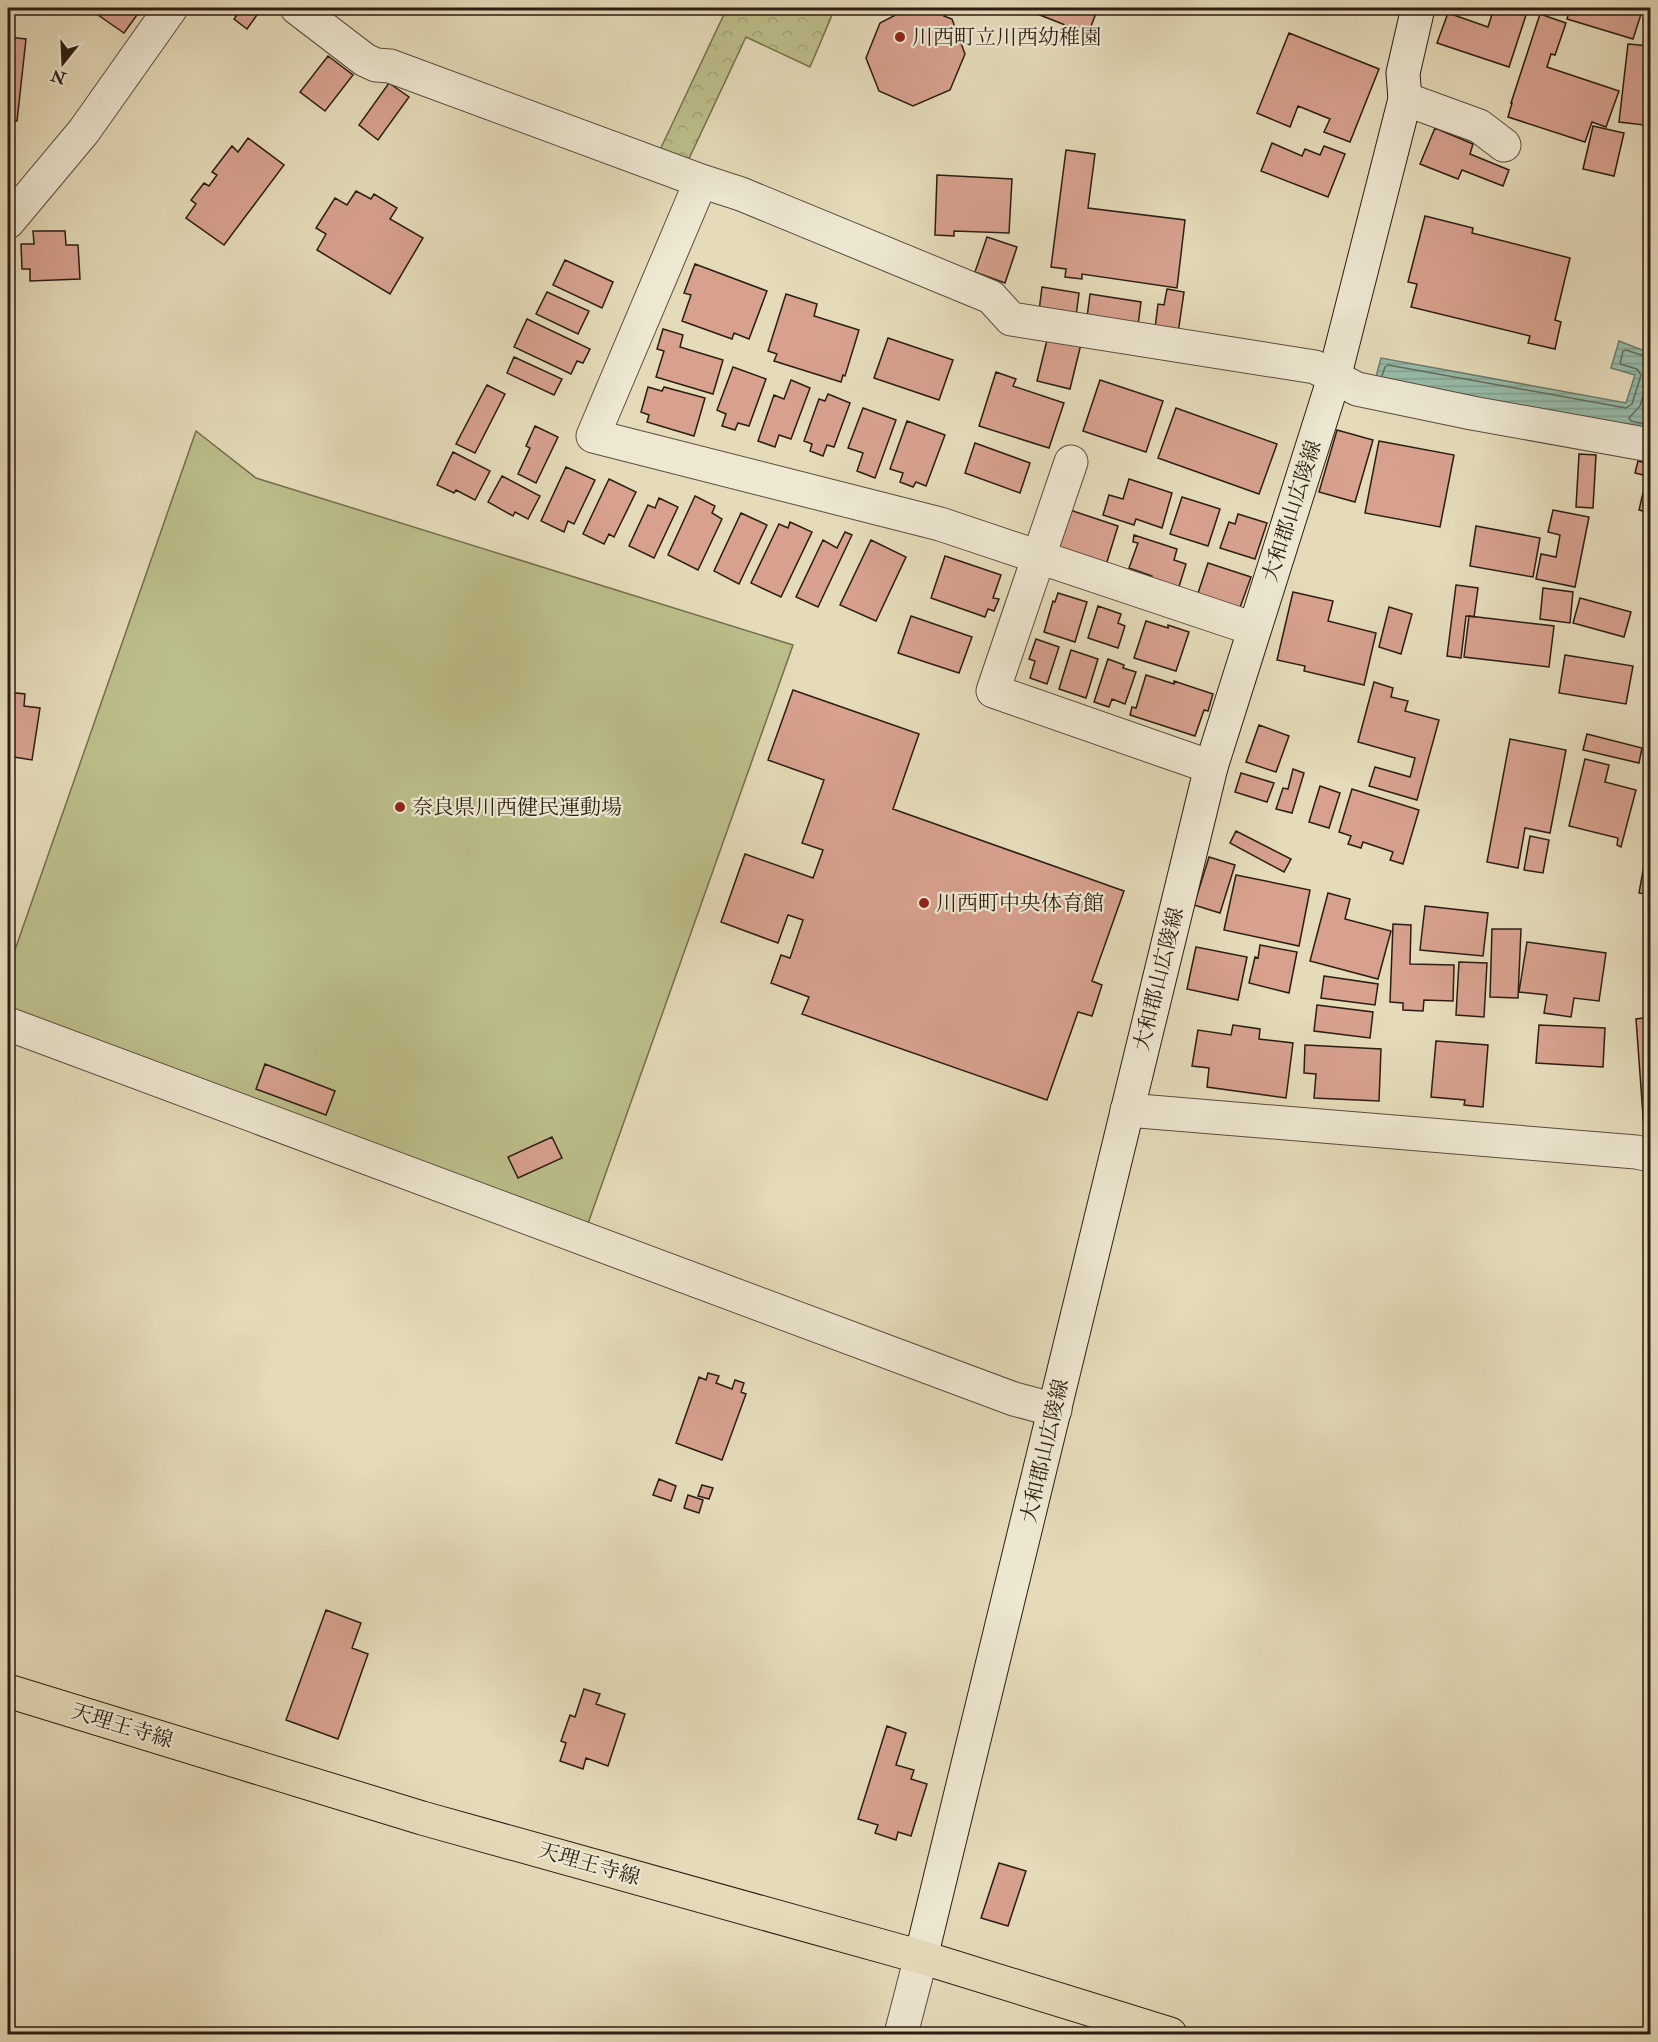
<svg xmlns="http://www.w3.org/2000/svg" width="1658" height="2042" viewBox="0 0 1658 2042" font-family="'IM FELL Double Pica','Noto Serif JP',serif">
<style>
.green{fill:#bcbe8a;stroke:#746e4e;stroke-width:1.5}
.park{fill:url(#park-crowns);stroke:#746e4e;stroke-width:1.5}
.water{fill:url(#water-rules);stroke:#6c7c6d;stroke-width:1.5}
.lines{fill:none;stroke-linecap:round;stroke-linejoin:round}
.shore{stroke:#626c5e;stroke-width:1.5}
.building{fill:#d7a18e;stroke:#2c1d13;stroke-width:1.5}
.street-casing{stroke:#5a4c3c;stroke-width:35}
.secondary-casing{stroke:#2c1d13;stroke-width:35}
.primary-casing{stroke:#2c1d13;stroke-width:35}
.street{stroke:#eee8d2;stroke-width:33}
.secondary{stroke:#eee8d2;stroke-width:33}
.primary{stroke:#e5dbb9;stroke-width:33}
.poi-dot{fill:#8f2418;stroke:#eee8d2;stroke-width:2}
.labels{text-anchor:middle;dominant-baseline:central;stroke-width:4.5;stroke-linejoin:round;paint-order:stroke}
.poi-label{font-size:21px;fill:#2c1d13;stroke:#eee8d2;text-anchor:start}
.street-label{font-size:21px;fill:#2c1d13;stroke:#eee8d2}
</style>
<defs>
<pattern id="park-crowns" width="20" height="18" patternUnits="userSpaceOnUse" patternTransform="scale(1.5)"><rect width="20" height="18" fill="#bcbe8a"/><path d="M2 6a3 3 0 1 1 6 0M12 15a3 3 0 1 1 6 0" fill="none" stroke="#a2a376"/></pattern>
<pattern id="water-rules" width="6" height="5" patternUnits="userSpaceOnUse" patternTransform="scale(1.5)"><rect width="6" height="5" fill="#97bca9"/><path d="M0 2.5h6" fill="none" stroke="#82a191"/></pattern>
</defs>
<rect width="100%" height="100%" fill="#e5dbb9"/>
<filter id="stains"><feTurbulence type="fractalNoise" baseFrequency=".00333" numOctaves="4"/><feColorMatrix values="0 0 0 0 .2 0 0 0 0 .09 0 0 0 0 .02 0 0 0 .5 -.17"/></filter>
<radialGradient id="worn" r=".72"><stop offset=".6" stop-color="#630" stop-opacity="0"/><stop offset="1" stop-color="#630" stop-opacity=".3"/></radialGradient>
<path class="green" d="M196 431 256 478 793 645 586 1229 8 1012V970Z"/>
<path class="park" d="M727 8H835L810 67 746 37 686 165 658 154Z"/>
<path class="water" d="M1619 341 1650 353V438L1374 384 1381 358 1626 403 1635 375 1611 368Z"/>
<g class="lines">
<path class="shore" d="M1650 366 1647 368 1648 378 1640 406 1629 418 1631 421 1650 425
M1382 376 1385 367 1388 365 1626 408 1632 404 1641 375 1637 369 1620 364 1623 351 1626 350 1650 358"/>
</g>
<path class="building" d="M88 8H142L124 33Z
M242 8H262L247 29 234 19Z
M909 8H948L944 16 952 19 965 54 950 90 913 106 879 91 866 58 880 23Z
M1022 8H1098L1088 34Z
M1494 8H1506L1526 15 1509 67 1437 43 1448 13 1488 27Z
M1570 8H1643L1633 39 1567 19Z
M1540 14 1566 23 1555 55 1551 54 1547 67 1619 91 1606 127 1592 122 1585 142 1508 117 1512 103H1511Z
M1289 33 1379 69 1350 142 1324 132 1330 119 1298 106 1290 127 1257 113Z
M8 37 26 39 17 121 8 120Z
M1628 44 1650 46V65L1644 125 1619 122Z
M328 56 353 75 325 111 300 92Z
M389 83 409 97 378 140 359 125Z
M1593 126 1624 133 1614 176 1583 169Z
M1435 128 1473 144 1470 154 1509 170 1503 186 1462 170 1458 179 1420 164Z
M248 138 284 165 224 245 186 218 196 204 191 200 204 183 209 186 217 175 212 172 232 146 238 152Z
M1272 143 1302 156 1305 149 1320 155 1324 146 1345 154 1328 197 1261 171Z
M1066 150 1095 154 1088 208 1185 220 1177 288 1082 274V279L1065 277 1066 269 1051 267Z
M937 175 1012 179 1009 233 954 231V236L935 235Z
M356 191 371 199 374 194 397 208 390 219 423 238 390 294 317 250 326 234 316 228 335 198 347 205Z
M1425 216 1473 228 1472 233 1570 258 1555 320 1561 322 1555 349 1528 343 1530 336 1411 307 1417 284 1408 282Z
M33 231H65L66 245H78L80 279 30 281V269H22L21 244H34Z
M987 237 1017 247 1005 283 975 272Z
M565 260 613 282 602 308 553 285Z
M695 264 767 291 749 339 734 333 732 339 682 321 691 295 684 293Z
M1042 287 1079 293 1075 324 1038 319Z
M1167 289 1184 292 1177 340 1154 336 1158 304 1164 305Z
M547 292 589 311 578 334 536 314Z
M786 294 817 304 814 316 859 330 845 376 843 375 841 382 774 361 777 354 768 351Z
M1090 294 1141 302 1137 333 1086 325Z
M527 319 590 349 583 363 577 361 571 374 514 347Z
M663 329 683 335 680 347 723 360 713 394 656 377 664 351 657 349Z
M1048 336 1081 344 1070 389 1037 381Z
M888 338 953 360 939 400 874 378Z
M514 357 562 379 554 395 507 373Z
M733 367 766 379 749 426 738 423 735 430 722 426 726 414 717 410Z
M996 372 1016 379 1013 386 1064 403 1049 448 979 426Z
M791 380 810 388 791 439 779 435 775 447 758 441 774 395 784 399Z
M1100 380 1163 401 1146 452 1083 431Z
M487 385 505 394 475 453 456 444Z
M648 387 662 391 664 387 705 398 694 436 647 422 649 415 641 412Z
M828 394 850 403 834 447 827 445 823 456 810 451 812 444 804 441 819 399 825 401Z
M863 408 896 420 875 478 857 471 863 453 848 448Z
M1176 408 1277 444 1259 494 1158 458Z
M907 421 945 435 926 486 916 482 913 487 900 482 903 473 890 469Z
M535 426 558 437 536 483 518 474 530 448 526 446Z
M1337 430 1373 440 1355 502 1319 492Z
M1379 441 1454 455 1440 527 1365 513Z
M975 443 1030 463 1020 493 965 473Z
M453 452 490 471 475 500 456 490 454 493 437 485Z
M1579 454 1596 455 1593 508 1576 507Z
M1638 461 1650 464V513L1639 510 1647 476 1635 473Z
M566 467 595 480 574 524 568 521 564 532 541 521Z
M502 476 540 496 528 519 515 512 513 516 488 502Z
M609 479 636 492 614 537 609 534 604 544 583 534Z
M1129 479 1172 493 1162 528 1136 519 1134 525 1103 515 1109 495 1123 499Z
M695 496 715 506 712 513 722 519 698 570 668 555Z
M1182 497 1220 509 1208 546 1170 534Z
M659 498 678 507 654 558 629 546 648 505 655 508Z
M1070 510 1118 526 1106 565 1057 550Z
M1553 510 1589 517 1575 587 1536 579 1541 554 1556 557 1560 535 1548 532Z
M741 513 767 525 739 584 714 571Z
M1238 514 1267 523 1255 559 1220 548 1229 522 1235 524Z
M790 522 812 532 781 597 751 583 779 524 788 528Z
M1476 526 1540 538 1533 577 1470 566Z
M845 532 852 535 818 607 796 597 823 540 837 548Z
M1134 535 1177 549 1174 560 1186 564 1178 590 1151 581 1152 576 1129 568 1138 543 1133 542Z
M871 540 906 557 876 621 840 605Z
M945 556 1001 575 993 598 999 599 994 611 988 609 985 617 931 598Z
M1208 563 1251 577 1238 613 1195 602Z
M1456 585 1478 588 1474 617 1466 616 1461 658 1447 656Z
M1543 588 1573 592 1570 623 1540 619Z
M1293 592 1333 601 1328 621 1376 633 1364 685 1304 671 1305 666 1277 660Z
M1058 593 1087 602 1075 642 1044 632 1053 601 1055 602Z
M1580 598 1631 612 1624 637 1573 623Z
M1098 606 1121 614 1118 623 1125 626 1118 648 1088 638Z
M1389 607 1412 614 1401 654 1379 647Z
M911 616 972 637 959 673 898 653Z
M1469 616 1554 626 1549 667 1464 657Z
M1146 621 1168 628V625L1189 632 1176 671 1134 658Z
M1036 639 1059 647 1047 684 1030 678 1035 661 1029 659Z
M1071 650 1098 659 1086 698 1059 689Z
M1565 655 1633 666 1626 704 1559 693Z
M1108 659 1124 665 1123 668 1136 672 1125 704 1112 699 1109 707 1094 702Z
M1146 675 1174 684V681L1213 694 1208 711 1204 710 1195 736 1130 715 1132 707 1136 708Z
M1374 682 1393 688 1391 697 1408 701 1405 711 1439 720 1417 800 1369 786 1375 767 1410 777 1415 758 1358 742Z
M793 690 919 734 893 809 1124 891 1092 981 1102 985 1092 1016 1078 1012 1047 1100 802 1014 809 997 771 983 781 955 790 958 803 920 788 915 778 943 721 922 745 854 813 878 823 850 802 843 824 780 768 760Z
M8 692 25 694 24 706 40 708 32 760 8 756Z
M1259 725 1289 736 1276 772 1246 762Z
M1587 734 1642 748 1639 763 1583 750Z
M1510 739 1566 750 1550 833 1525 828 1518 868 1487 862Z
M1585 759 1609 765 1605 782 1636 790 1621 847 1617 845 1618 838 1569 826Z
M1293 769 1304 773 1292 813 1276 809 1283 788 1288 789Z
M1241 773 1274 783 1267 802 1235 792Z
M1320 786 1340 793 1329 828 1309 822Z
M1352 789 1419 810 1403 864 1390 860 1393 852 1363 842 1361 848 1348 844 1351 836 1339 832Z
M1236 831 1291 859 1284 872 1230 843Z
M1530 836 1549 840 1543 873 1524 870Z
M1646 854 1650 855V895L1639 893Z
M1209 857 1235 865 1220 913 1194 905Z
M1236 875 1310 890 1299 946 1224 930Z
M1328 893 1350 899 1345 919 1391 931 1378 979 1310 961Z
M1425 906 1488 913 1483 956 1420 950Z
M1393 924 1411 925 1410 964 1454 965 1453 1001 1424 1000 1423 1011 1403 1010V1003L1390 1002Z
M1492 929H1521L1518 998 1490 997Z
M1527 942 1606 953 1599 1001 1574 998 1571 1017 1544 1013 1547 995 1519 992Z
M1260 945 1297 952 1289 993 1249 983 1255 957 1258 958Z
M1196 947 1247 957 1238 1000 1187 989Z
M1459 962 1487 963 1484 1017 1456 1015Z
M1324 976 1378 984 1375 1005 1321 998Z
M1317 1005 1373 1012 1370 1038 1314 1031Z
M1650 1017V1142L1645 1143 1636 1019Z
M1233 1025 1260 1029 1259 1039 1293 1043 1286 1098 1207 1087 1209 1068 1192 1066 1198 1030 1231 1035Z
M1539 1025 1605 1028 1603 1067 1536 1063Z
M1436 1041 1488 1045 1483 1107 1464 1105 1465 1100 1431 1097Z
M1305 1045 1381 1049 1379 1101 1314 1098 1316 1074 1304 1073Z
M265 1064 335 1091 326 1115 256 1089Z
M552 1137 562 1158 518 1178 508 1157Z
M708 1373 719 1376 716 1383 732 1389 735 1380 744 1383 741 1392 746 1394 722 1460 676 1443 699 1377 706 1380Z
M659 1479 676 1486 671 1501 653 1495Z
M702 1485 713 1488 709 1499 698 1496Z
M688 1495 703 1500 699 1513 684 1508Z
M326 1610 361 1623 352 1648 368 1654 338 1739 286 1720Z
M584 1689 600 1694 596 1704 625 1714 608 1766 586 1758 583 1769 560 1761 566 1743 561 1741 570 1715 575 1717Z
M887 1726 906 1733 896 1765 914 1770 911 1779 927 1784 911 1836 898 1832 896 1840 875 1833 878 1825 858 1819Z
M999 1863 1026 1871 1008 1926 981 1918Z"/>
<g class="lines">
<defs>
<path id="street" d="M297 8 365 60 376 65 390 66 701 181 741 194 991 297 1011 319 1315 367 1357 389 1472 413 1650 445
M1405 99 1479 126 1504 145
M701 181 593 436 940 524 1254 629
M8 222 84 131 171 8
M1071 462 993 691 1211 767
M8 1024 1014 1399 1055 1410
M1127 1110 1636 1152 1650 1155
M901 2034 921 1957"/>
<path id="secondary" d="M921 1957 1211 767 1334 378 1405 99 1403 73 1418 8"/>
<path id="primary" d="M8 1691 422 1818 921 1957 1170 2034"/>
</defs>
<use href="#street" class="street-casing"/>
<use href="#secondary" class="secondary-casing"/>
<use href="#primary" class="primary-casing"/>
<use href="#street" class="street"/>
<use href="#secondary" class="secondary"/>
<use href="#primary" class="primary"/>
</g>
<g class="poi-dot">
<circle cx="900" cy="37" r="6"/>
<circle cx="400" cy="807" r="6"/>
<circle cx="924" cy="903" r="6"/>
</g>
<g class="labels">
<g class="poi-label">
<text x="912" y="37">川西町立川西幼稚園</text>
<text x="412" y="807">奈良県川西健民運動場</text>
<text x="936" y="903">川西町中央体育館</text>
</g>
<g class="street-label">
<text transform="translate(1292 511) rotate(-72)">大和郡山広陵線</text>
<text transform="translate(1159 979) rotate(-76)">大和郡山広陵線</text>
<text transform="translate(1045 1451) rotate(-77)">大和郡山広陵線</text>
<text transform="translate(122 1726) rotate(17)">天理王寺線</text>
<text transform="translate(589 1864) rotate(16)">天理王寺線</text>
</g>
</g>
<rect width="1658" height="2042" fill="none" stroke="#e5dbb9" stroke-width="30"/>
<rect x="9" y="9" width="1640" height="2024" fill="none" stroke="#2c1d13" stroke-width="3"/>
<rect x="15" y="15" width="1628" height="2012" fill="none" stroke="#2c1d13" stroke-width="1.5"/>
<g transform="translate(63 63) rotate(198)" stroke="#eee8d2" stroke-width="4.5" paint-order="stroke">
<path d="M0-4.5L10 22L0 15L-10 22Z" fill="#2c1d13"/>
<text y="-9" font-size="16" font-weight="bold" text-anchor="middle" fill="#2c1d13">N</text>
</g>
<rect width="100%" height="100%" filter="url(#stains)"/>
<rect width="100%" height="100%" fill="url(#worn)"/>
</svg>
